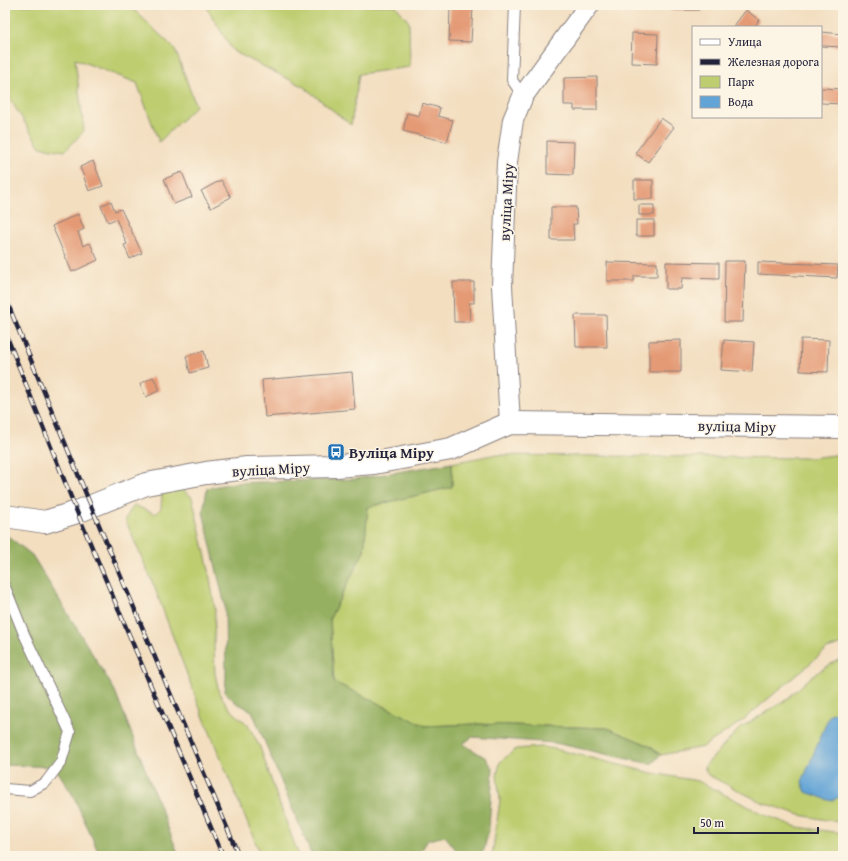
<svg xmlns="http://www.w3.org/2000/svg" width="848" height="861" viewBox="0 0 848 861" font-family="'Gentium Book Plus',serif">
<style>
.green{fill:#bdcd6f;stroke:#707855}
.forest{fill:#96b062;stroke:#5c694e}
.water{fill:#63a4d6;stroke:#426388}
.building{fill:#e49a74}
.lines{fill:none;stroke-linecap:round;stroke-linejoin:round}
.service-casing{stroke:#8a807e;stroke-width:12}
.minor-casing{stroke:#8a807e;stroke-width:22}
.tertiary-casing{stroke:#8a807e;stroke-width:24}
.service{stroke:#fff;stroke-width:10}
.minor{stroke:#fff;stroke-width:20}
.tertiary{stroke:#fff;stroke-width:22}
.rail-casing{stroke:#22223b;stroke-width:4.5}
.rail{stroke:#fcf5e5;stroke-width:3;stroke-dasharray:9;stroke-linecap:butt}
.labels{text-anchor:middle;dominant-baseline:central;stroke-width:3;stroke-linejoin:round;paint-order:stroke}
.street-label{font-size:15px;fill:#22223b;stroke:#fcf5e5}
.poi-label{font-size:15px;font-weight:bold;fill:#22223b;stroke:#fcf5e5;text-anchor:start}
</style>
<rect width="100%" height="100%" fill="#fcf5e5"/>
<filter id="ink" filterUnits="userSpaceOnUse"><feTurbulence type="fractalNoise" baseFrequency=".025" numOctaves="2"/><feDisplacementMap in="SourceGraphic" scale="8" xChannelSelector="R" yChannelSelector="G"/><feConvolveMatrix kernelMatrix="1 2 1 2 8 2 1 2 1" color-interpolation-filters="sRGB"/></filter>
<filter id="wash" filterUnits="userSpaceOnUse"><feTurbulence type="fractalNoise" baseFrequency=".012" numOctaves="4" result="noise"/><feDisplacementMap in="SourceGraphic" scale="16" xChannelSelector="R" yChannelSelector="G"/><feGaussianBlur stdDeviation="0.9" result="paint"/><feColorMatrix in="noise" values="0 0 0 0 0 0 0 0 0 0 0 0 0 0 0 0 0 1.4 0 .05"/><feComposite in="paint" operator="in"/></filter>
<g filter="url(#wash)">
<rect width="100%" height="100%" fill="#f3dec0"/>
<path class="green" d="M5 5H129L175 49 196 106 159 142 137 83 75 59 84 131 65 151 40 147 8 96 5 83Z
M205 5H395L409 22 410 67 359 74 351 125 304 87 233 51Z
M843 454V644L827 649 742 721 703 747 661 755 648 745 607 728 476 724 425 726 334 682 330 618 364 551 368 507 452 487V463L492 455 809 458Z
M179 487 192 497 208 566 215 609 214 644 215 673 219 693 230 709 248 725 260 747 277 797 299 856H261L197 701 154 586 125 519 134 505 155 514 161 508 162 492Z
M843 659V714L838 712 839 797 843 786V823L800 815 761 802 708 775 704 767 740 728 786 700 812 676 836 661Z
M541 747 555 749 652 773 698 781 765 815 797 827 843 833V856H492L500 800 497 776 500 762 516 749Z"/>
<path class="forest" d="M452 463V487L368 507 364 551 330 618 334 682 425 726 476 724 607 728 648 745 661 755 651 764 555 743 472 737 463 744 486 758 493 769 489 828 484 850 479 856H461L445 836 428 840 421 851 415 856H312L252 711 235 702 225 692 226 676 225 606 203 512 207 488 233 483 355 479Z
M5 534 32 555 115 691 179 856H100L74 797 55 767 5 765Z"/>
<path class="water" d="M838 712 843 714V786L839 797 831 801 806 792 802 782 830 714Z"/>
<g id="blocks">
<path class="building" d="M672 5H699V10H672Z
M450 7H473L471 42 449 41Z
M746 10 759 20 754 27H733Z
M821 32 843 34V47L821 46Z
M632 33 658 34 657 64 631 63Z
M597 77V110H574V105H564V78Z
M821 88 843 89V104L821 103Z
M422 103 440 108 438 116 453 120 447 142 403 131 407 113 419 116Z
M661 118 674 127 648 162 635 153Z
M547 141 574 142 573 175 547 174Z
M93 161 103 186 89 191 80 167Z
M182 172 192 197 174 204 164 179Z
M221 180 231 197 211 208 201 191Z
M634 180H653V199H634Z
M111 201 115 211 121 209 142 253 130 259 124 245 127 244 116 219 108 222 101 206Z
M639 205H654V215H639Z
M551 207H576L577 224H573L574 240H551Z
M78 214 84 229 78 232 83 246 90 243 98 260 72 272 52 226Z
M636 220H654V236H636Z
M725 261H745L743 322H724Z
M607 262 657 263V276H634V281H607Z
M666 262 719 263V279L682 278 681 289H666Z
M758 262 838 265 837 278 758 274Z
M453 282H474V303H469L470 322H454Z
M575 315H606L607 347H576Z
M801 339 829 340 828 372 800 371Z
M681 340V372H649V341Z
M724 340 754 342 752 372 721 370Z
M204 351 208 368 190 373 186 356Z
M352 372 355 409 265 417 262 380Z
M153 377 160 390 146 397 140 384Z"/>
</g>
</g>
<g filter="url(#ink)">
<use href="#blocks" fill-opacity="0" stroke="#8a807e" stroke-width="1"/>
<g class="lines">
<defs>
<path id="service" d="M515 5 512 80 523 96
M5 587 24 634 70 732 61 762 46 782 30 791 5 789"/>
<path id="minor" d="M510 423 502 286 507 162 513 120 523 96 589 5"/>
<path id="tertiary" d="M5 516 45 522 77 512 146 484 206 473 247 468 336 466 374 463 451 449 510 423 843 427"/>
</defs>
<use href="#service" class="service-casing"/>
<use href="#minor" class="minor-casing"/>
<use href="#tertiary" class="tertiary-casing"/>
<use href="#service" class="service"/>
<use href="#minor" class="minor"/>
<use href="#tertiary" class="tertiary"/>
<defs>
<path id="rail" d="M5 297 91 506 239 856
M5 332 77 512 223 856"/>
</defs>
<use href="#rail" class="rail-casing"/>
<use href="#rail" class="rail"/>
</g>
</g>
<defs>
<symbol id="bus-square" viewBox="-11 -11 22 22"><rect x="-9" y="-9" width="18" height="18" rx="4" fill="#1f6fb2" stroke="#fcf5e5"/><path d="M-5-6H5V4H4V6H2V4H-2V6H-4V4H-5ZM-3.5-4V0h7V-4ZM-3.5 1.2v1.5H-2V1.2ZM2 1.2v1.5H3.5V1.2Z" fill="#fff"/></symbol>
</defs>
<g fill-rule="evenodd">
<use href="#bus-square" x="326" y="442" width="20" height="20"/>
</g>
<g class="labels">
<g class="street-label">
<text transform="translate(506 202) rotate(-87)">вуліца Міру</text>
<text transform="translate(737 426) rotate(1)">вуліца Міру</text>
<text transform="translate(271 469) rotate(-3)">вуліца Міру</text>
</g>
<g class="poi-label">
<text x="349" y="452">Вуліца Міру</text>
</g>
</g>
<rect width="848" height="861" fill="none" stroke="#fcf5e5" stroke-width="20"/>
<rect x="692" y="26" width="130" height="92" fill="#fcf5e5" stroke="#a5a1a1"/>
<rect x="700" y="39" width="20" height="6" fill="#ffffff" stroke="#a5a1a1"/>
<text x="728" y="46" font-size="12" fill="#22223b">Улица</text>
<rect x="700" y="59" width="20" height="6" fill="#22223b" stroke="#a5a1a1"/>
<text x="728" y="66" font-size="12" fill="#22223b">Железная дорога</text>
<rect x="700" y="76" width="20" height="12" fill="#bdcd6f" stroke="#a5a1a1"/>
<text x="728" y="86" font-size="12" fill="#22223b">Парк</text>
<rect x="700" y="96" width="20" height="12" fill="#63a4d6" stroke="#a5a1a1"/>
<text x="728" y="106" font-size="12" fill="#22223b">Вода</text>
<path d="M694 827v6h124v-6" fill="none" stroke="#22223b" stroke-width="2"/>
<text x="700" y="827" font-size="12" fill="#22223b" stroke="#fcf5e5" stroke-width="3" paint-order="stroke">50 m</text>
</svg>
